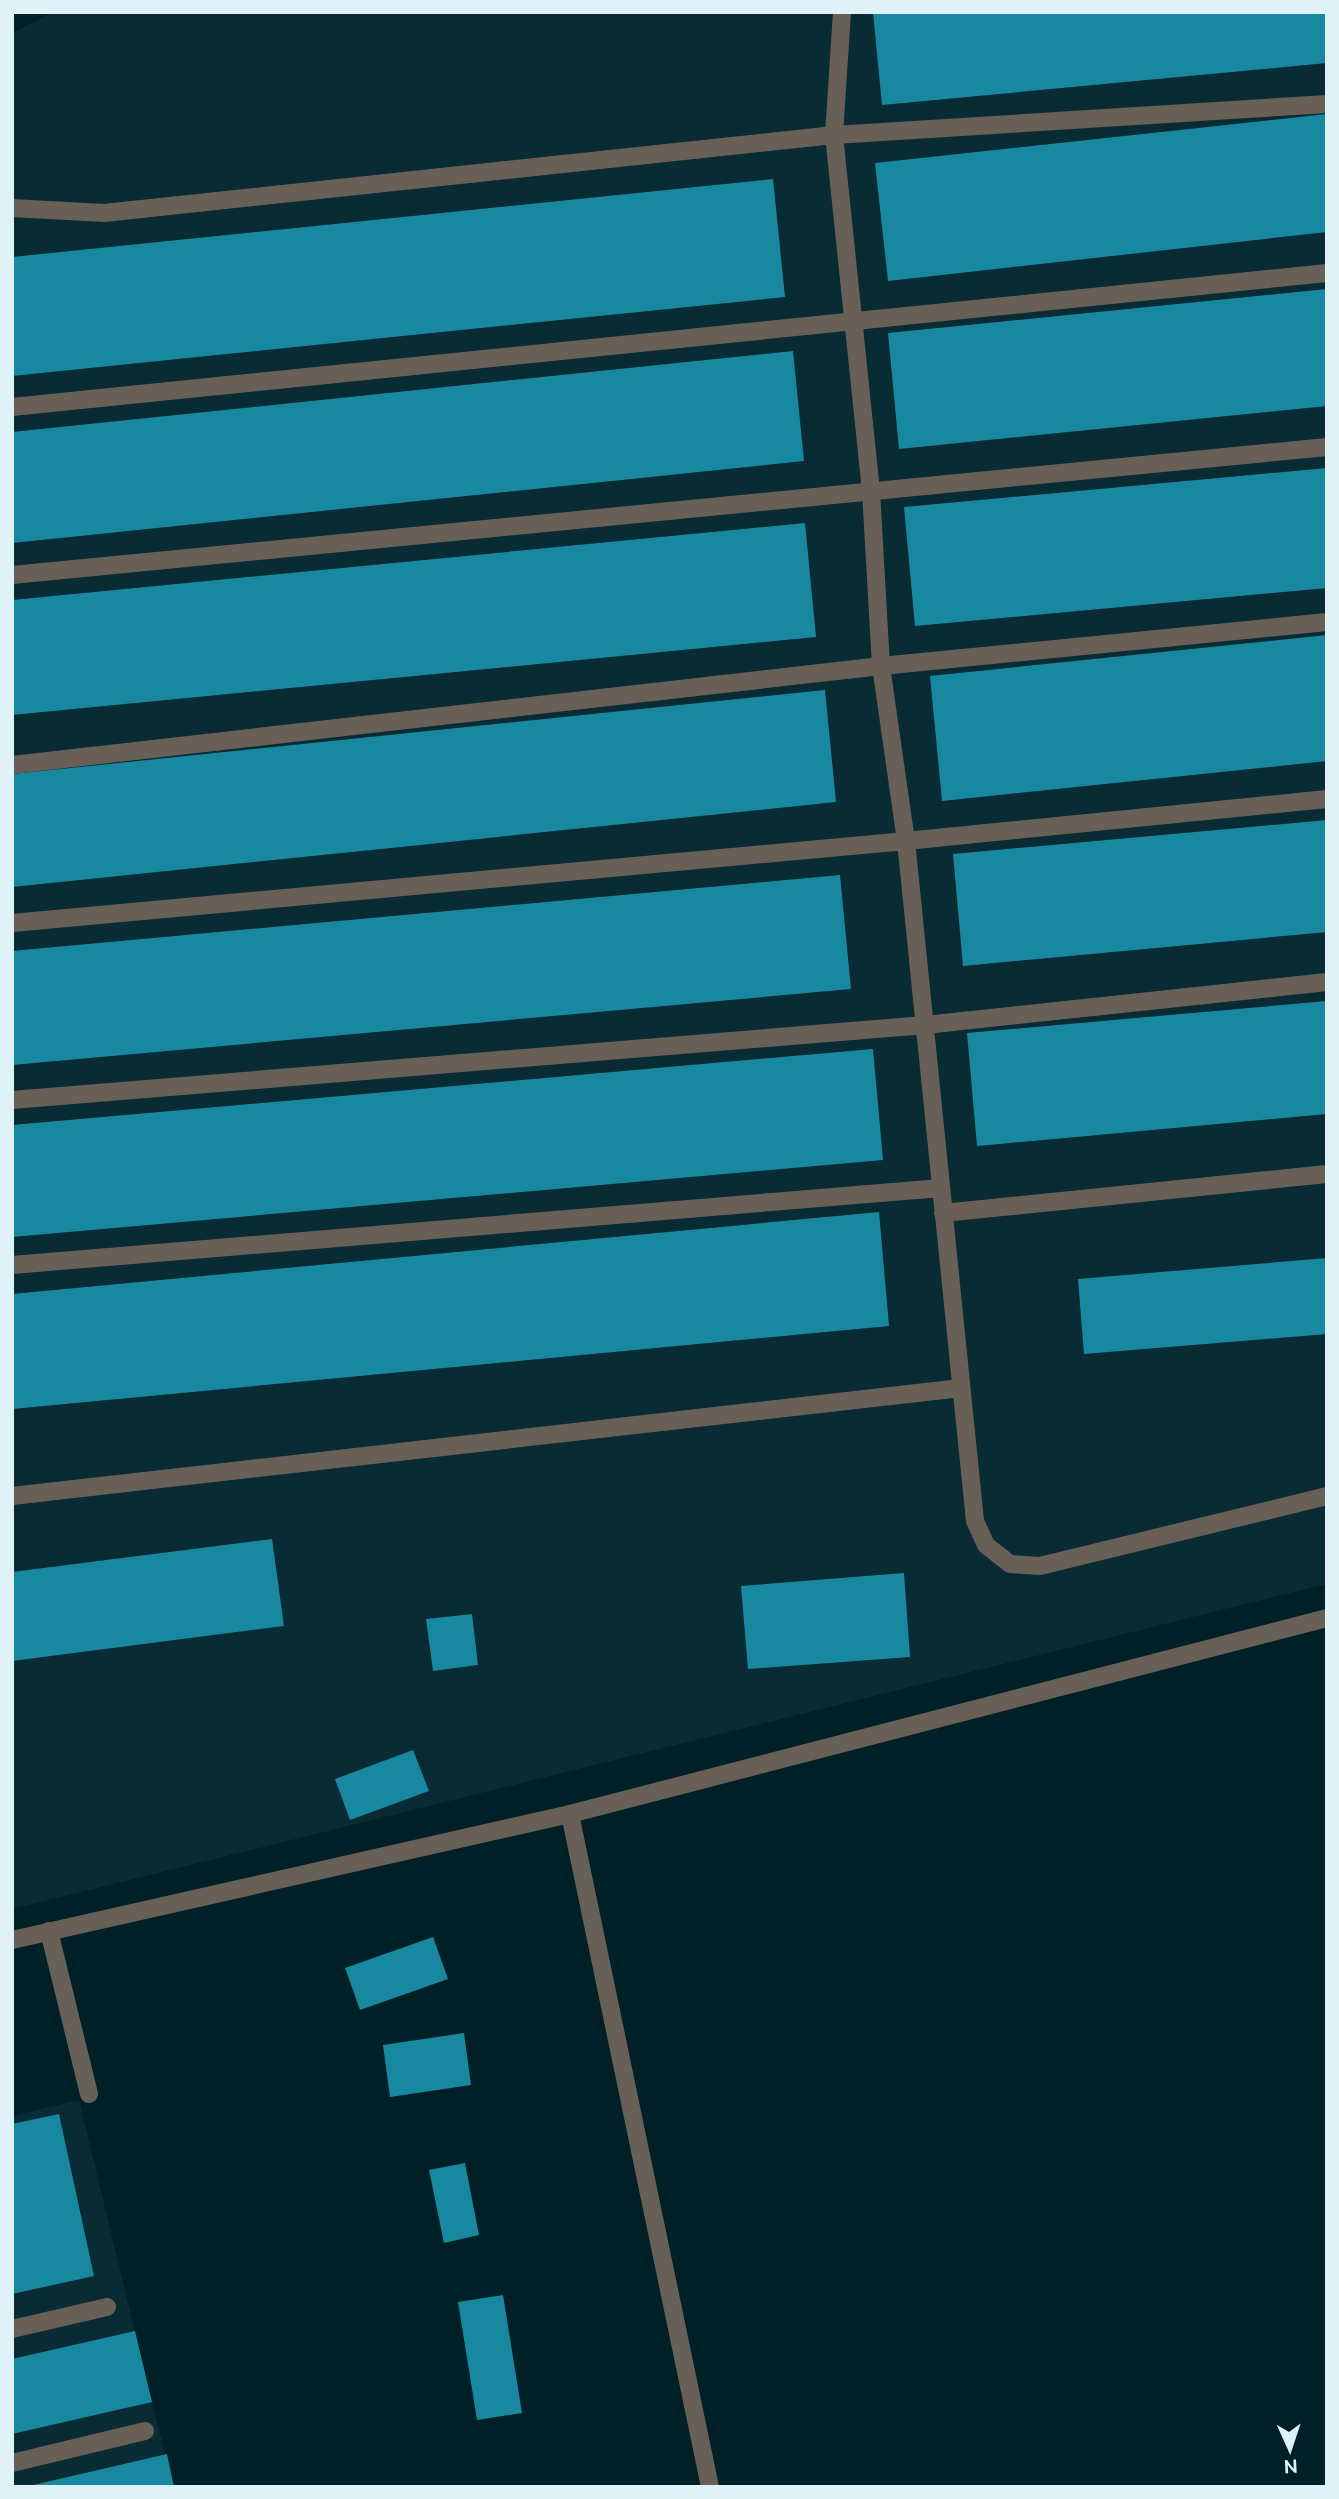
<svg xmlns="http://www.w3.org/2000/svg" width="1339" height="2499" viewBox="0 0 1339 2499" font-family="Ubuntu,sans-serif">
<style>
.built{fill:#092b34}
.building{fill:#1888a1}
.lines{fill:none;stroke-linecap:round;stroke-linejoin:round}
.service{stroke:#686056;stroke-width:18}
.minor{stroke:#686056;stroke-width:18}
</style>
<rect width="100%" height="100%" fill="#002028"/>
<path class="built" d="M53 12H1327V1584L12 1909V33Z
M79 2100 152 2402 174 2487H12V2116Z"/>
<path class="building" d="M873 12H1327V63L882 105Z
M1327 114V232L888 281 875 163Z
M773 179 785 297 12 376V257Z
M1327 289V406L899 449 888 333Z
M793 351 804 461 12 543V432Z
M1327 468V588L915 626 904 507Z
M805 523 816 637 12 715V600Z
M1327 635V761L942 801 930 676Z
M825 690 836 802 12 887V774Z
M1327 820V932L963 966 953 854Z
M840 875 851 989 12 1065V951Z
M1327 1001V1114L977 1146 967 1033Z
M873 1049 883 1160 12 1237V1125Z
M879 1212 889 1326 12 1409V1294Z
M1327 1258V1334L1084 1354 1078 1279Z
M272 1539 284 1626 12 1661V1572Z
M904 1573 910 1657 748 1669 741 1586Z
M472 1614 478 1665 433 1671 426 1619Z
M413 1750 429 1791 350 1820 335 1779Z
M433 1937 448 1979 360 2010 345 1968Z
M464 2033 471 2085 390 2097 383 2045Z
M59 2114 94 2276 12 2294V2124Z
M465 2163 479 2235 444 2243 429 2170Z
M503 2295 522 2413 477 2420 458 2302Z
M135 2331 152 2402 12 2434V2359Z
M167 2454 174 2487H29V2486Z"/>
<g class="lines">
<path class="service" d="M842 12 834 135 871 491 881 666 906 841 975 1521 986 1545 1010 1564 1040 1566 1327 1496
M12 208 104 213 834 135 1327 104
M12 407 1327 273
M12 575 1327 447
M12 765 881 666 1327 622
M12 923 906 841 1327 799
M12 1100 925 1025 1327 982
M943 1213 1327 1174
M12 1265 941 1188
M12 1496 961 1388
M570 1814 710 2487
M49 1931 89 2094
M12 2329 107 2307
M12 2463 145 2431"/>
<path class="minor" d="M12 1940 570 1814 1327 1618"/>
</g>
<rect width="1339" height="2499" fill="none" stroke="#dff2f7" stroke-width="28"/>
<g transform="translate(1290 2450) rotate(177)" stroke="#002028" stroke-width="5" paint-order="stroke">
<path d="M0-5L12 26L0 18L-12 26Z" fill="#dff2f7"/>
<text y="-10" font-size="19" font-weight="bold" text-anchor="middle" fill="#dff2f7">N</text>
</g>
</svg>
